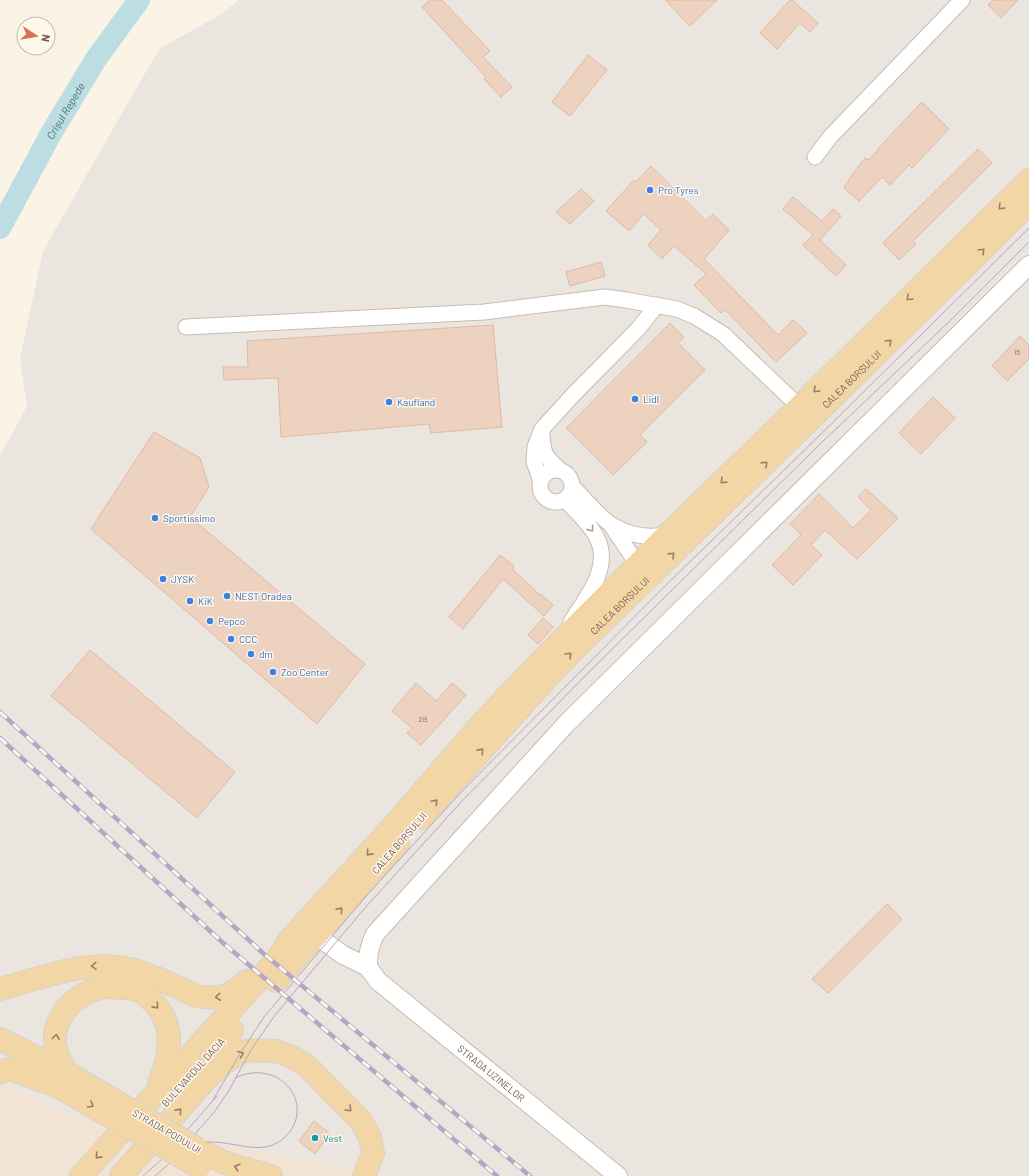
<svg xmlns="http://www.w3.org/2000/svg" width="1029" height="1176" viewBox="0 0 1029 1176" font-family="Barlow,sans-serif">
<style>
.residential{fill:#f1e4d5}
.industrial{fill:#ebe5e0}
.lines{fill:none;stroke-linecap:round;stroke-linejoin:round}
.river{stroke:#bcdde2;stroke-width:22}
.building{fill:#edd2c0;stroke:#dfb9a2}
.minor-casing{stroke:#cbbaad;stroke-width:17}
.tertiary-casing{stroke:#cbbaad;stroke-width:20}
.primary-casing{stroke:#d8d1cd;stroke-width:24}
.minor{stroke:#fff;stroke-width:15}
.tertiary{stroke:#fff;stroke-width:18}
.primary{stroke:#f3d6a5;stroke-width:22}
.tram{stroke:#b5a6c3;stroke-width:1}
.rail-casing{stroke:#b5a6c3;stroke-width:4.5}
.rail{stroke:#fdf7ec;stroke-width:3;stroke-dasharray:9;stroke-linecap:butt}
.primary-bridge-casing{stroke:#d8d1cd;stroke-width:24;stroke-linecap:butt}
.primary-bridge{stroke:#f3d6a5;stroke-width:22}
.oneway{stroke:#997f67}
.oneway2{stroke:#aa9c94}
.shop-dot{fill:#3f7fe0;stroke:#fdf7ec;stroke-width:1.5}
.culture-dot{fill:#0f9aa8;stroke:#fdf7ec;stroke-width:1.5}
.labels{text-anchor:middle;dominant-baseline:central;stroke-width:3;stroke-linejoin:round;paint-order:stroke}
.number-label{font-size:8px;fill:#91786a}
.shop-label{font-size:10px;fill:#366cbe;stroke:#fdf7ec;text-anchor:start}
.street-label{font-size:10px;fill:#725a4d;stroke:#fdf7ec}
.culture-label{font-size:10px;fill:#0d838f;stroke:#fdf7ec;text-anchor:start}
.water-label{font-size:11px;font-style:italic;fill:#46737c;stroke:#fdf7ec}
</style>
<rect width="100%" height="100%" fill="#faf3e6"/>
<path class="residential" d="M0 1080 65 1113 387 1176H0Z"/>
<path class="industrial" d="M239 0H1029V1176H387L65 1113 0 1080V456L27 406 20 359 43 251 137 87 160 48 220 15Z"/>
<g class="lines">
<path class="river" id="s1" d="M0 228 53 130 96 59 139 0"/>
</g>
<path class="building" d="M430 0H442L490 51 483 57 512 87 501 97 484 79 486 77 422 7Z
M665 0H717L690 26Z
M790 0H792L818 23 810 32 800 23 777 49 760 33Z
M993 0H1018L1001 18 988 5Z
M588 55 607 70 570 116 552 102Z
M922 102 949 129 912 168 909 165 890 185 882 177 859 201 844 188 853 173 865 158 869 160 885 141Z
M978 149 992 163 913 241 916 244 899 260 883 243Z
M651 166 706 221 713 214 729 230 704 259 778 335 793 320 807 333 776 362 725 310 721 313 694 285 706 274 674 246 662 259 648 245 661 230 644 214 629 231 606 211 634 180 636 182Z
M581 189 594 201 570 224 556 212Z
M793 197 822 221 833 209 841 216 820 240 846 265 836 276 803 245 813 235 783 209Z
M601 262 605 276 570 286 566 272Z
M670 323 684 337 678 343 705 370 640 435 647 442 613 475 566 428Z
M493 325 502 427 431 433 429 424 281 437 278 378 224 380 223 367H248L247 341Z
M1020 336 1029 345V359L1007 381 992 366Z
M933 397 955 418 921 454 899 433Z
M154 432 200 458 209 487 190 517 365 664 317 724 91 529Z
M866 489 898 518 857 559 825 530 811 545 822 555 793 585 772 565 801 535 790 524 819 494 853 528 871 510 858 497Z
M500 555 514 566 512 569 540 595 541 594 553 605 544 616 503 579 463 629 449 617Z
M543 618 553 627 538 644 528 635Z
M90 650 235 772 197 818 51 696Z
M416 683 436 701 452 683 466 695 421 745 407 733 412 728 392 711Z
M887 904 902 919 828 993 812 979Z
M314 1121 330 1134 315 1154 299 1141Z"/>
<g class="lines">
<defs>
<path id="minor" d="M815 157 830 137 962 0
M186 327 484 312 605 297 626 300 677 309 694 316 723 334 806 413
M542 433C543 455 545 456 561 471
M540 486a16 16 0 1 1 32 0a16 16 0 1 1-32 0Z
M541 481 534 462 535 447 542 429 572 396 638 329 657 305
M572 486C582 496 600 518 612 525 629 535 649 539 668 534
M565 500C576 511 590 524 597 538 612 568 586 597 571 622
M611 525 642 571"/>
<g id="tertiary">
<path id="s2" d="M317 936 343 955 368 967 378 981 618 1176"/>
<path d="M368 967C368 955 369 946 375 934L566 724 1029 265"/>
</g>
<g id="primary">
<path id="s3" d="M421 818 546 679 577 647 869 362 1029 203"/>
<path d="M276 981 398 843"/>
<path d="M0 989C45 977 93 956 140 972 160 978 178 988 197 996 221 1000 229 997 247 981"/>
<path d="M0 1039 67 1073"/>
<path d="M0 1072 10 1069 57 1086"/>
<path d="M67 1073C63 1065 57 1056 55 1045 52 1018 75 993 101 988 108 986 115 987 122 988 128 988 134 989 140 991 145 994 150 999 154 1003 176 1026 170 1057 159 1083"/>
<path d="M209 1076 227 1061 241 1052 251 1050 276 1051 290 1056 307 1066 361 1121 370 1137 373 1153 364 1176"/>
<path d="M204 1152 225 1163 271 1176"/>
<path d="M81 1176 279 957 291 938 395 824 483 722 537 665 668 534 800 406 1029 180"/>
<path d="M121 1176 209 1076 232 1030"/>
</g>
</defs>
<use href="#minor" class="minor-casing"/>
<use href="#tertiary" class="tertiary-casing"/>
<use href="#primary" class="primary-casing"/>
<use href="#minor" class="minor"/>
<use href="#tertiary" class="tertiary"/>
<use href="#primary" class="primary"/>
<path class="tram" d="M213 1100 241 1052 264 1017 366 896 466 787 664 587 817 438 1029 228
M185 1151C217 1126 255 1164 284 1138 318 1107 281 1056 235 1078
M143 1176 161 1160 217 1096
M155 1176 171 1162 215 1111 228 1092 251 1050 275 1015 364 909 463 800 592 669 819 445 951 320 1029 242"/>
<defs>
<path id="rail" d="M0 712 264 954 530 1176
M0 738 222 942 497 1176"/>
</defs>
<use href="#rail" class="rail-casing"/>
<use href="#rail" class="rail"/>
<defs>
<path id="primary-bridge" d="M67 1073 198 1149
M57 1086 199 1167"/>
</defs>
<use href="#primary-bridge" class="primary-bridge-casing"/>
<use href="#primary-bridge" class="primary-bridge"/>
</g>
<defs><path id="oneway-chevron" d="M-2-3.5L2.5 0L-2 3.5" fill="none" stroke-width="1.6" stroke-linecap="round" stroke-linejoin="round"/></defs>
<g class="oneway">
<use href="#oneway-chevron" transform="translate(1001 207) rotate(135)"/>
<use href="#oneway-chevron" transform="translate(982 251) rotate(-45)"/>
<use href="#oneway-chevron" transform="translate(909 298) rotate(135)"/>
<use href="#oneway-chevron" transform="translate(889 342) rotate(-45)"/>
<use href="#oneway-chevron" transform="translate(816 390) rotate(135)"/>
<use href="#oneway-chevron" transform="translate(765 464) rotate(-44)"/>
<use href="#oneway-chevron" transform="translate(723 481) rotate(136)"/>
<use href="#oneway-chevron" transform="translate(672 555) rotate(-44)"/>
<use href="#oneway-chevron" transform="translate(569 655) rotate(-46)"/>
<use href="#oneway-chevron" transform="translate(481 751) rotate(-48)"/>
<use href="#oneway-chevron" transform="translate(435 802) rotate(-49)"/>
<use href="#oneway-chevron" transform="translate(369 853) rotate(132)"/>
<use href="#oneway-chevron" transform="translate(340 910) rotate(-49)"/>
<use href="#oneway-chevron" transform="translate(94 966) rotate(178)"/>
<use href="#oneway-chevron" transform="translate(218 997) rotate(174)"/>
<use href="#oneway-chevron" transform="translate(156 1006) rotate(48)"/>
<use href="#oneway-chevron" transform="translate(56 1037) rotate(-83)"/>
<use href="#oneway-chevron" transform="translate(241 1054) rotate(-21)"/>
<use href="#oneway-chevron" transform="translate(91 1105) rotate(30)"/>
<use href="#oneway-chevron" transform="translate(349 1109) rotate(45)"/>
<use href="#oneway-chevron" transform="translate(179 1111) rotate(-49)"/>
<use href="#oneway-chevron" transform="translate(98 1156) rotate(132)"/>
<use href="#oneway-chevron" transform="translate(237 1167) rotate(-162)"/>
</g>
<use class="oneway2" href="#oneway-chevron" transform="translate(591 529) rotate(54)"/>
<g class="shop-dot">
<circle cx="650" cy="190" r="4"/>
<circle cx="635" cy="399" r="4"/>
<circle cx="389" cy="402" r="4"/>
<circle cx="155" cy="518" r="4"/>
<circle cx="163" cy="579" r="4"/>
<circle cx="227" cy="596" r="4"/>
<circle cx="190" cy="601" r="4"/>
<circle cx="210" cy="621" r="4"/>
<circle cx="231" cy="639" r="4"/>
<circle cx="251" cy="654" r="4"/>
<circle cx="273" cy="672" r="4"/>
</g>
<circle class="culture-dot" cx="315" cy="1138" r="4"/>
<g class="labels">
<g class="number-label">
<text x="1017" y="352">15</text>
<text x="423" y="719">2B</text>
</g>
<g class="shop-label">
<text x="658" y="190">Pro Tyres</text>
<text x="643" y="399">Lidl</text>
<text x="397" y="402">Kaufland</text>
<text x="163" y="518">Sportissimo</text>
<text x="171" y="579">JYSK</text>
<text x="235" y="596">NEST Oradea</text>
<text x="198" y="601">KiK</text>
<text x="218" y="621">Pepco</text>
<text x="239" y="639">CCC</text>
<text x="259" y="654">dm</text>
<text x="281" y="672">Zoo Center</text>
</g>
<g class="street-label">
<text stroke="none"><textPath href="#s3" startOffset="615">CALEA BORȘULUI</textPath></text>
<text stroke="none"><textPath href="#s3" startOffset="291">CALEA BORȘULUI</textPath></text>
<text transform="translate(399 843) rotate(-49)">CALEA BORȘULUI</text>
<text transform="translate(193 1072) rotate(-48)">BULEVARDUL DACIA</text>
<text stroke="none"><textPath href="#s2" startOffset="223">STRADA UZINELOR</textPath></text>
<text transform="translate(167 1131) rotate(30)">STRADA PODULUI</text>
</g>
<g class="culture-label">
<text x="323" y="1138">Vest</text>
</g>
<g class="water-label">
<text stroke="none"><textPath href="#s1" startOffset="134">Crișul Repede</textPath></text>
</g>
</g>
<g transform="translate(36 36) rotate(102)"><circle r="19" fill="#fdf7ec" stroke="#c5b8ac"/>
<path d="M0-3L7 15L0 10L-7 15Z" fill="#da7356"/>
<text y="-6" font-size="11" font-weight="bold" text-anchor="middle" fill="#725a4d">N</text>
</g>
</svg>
